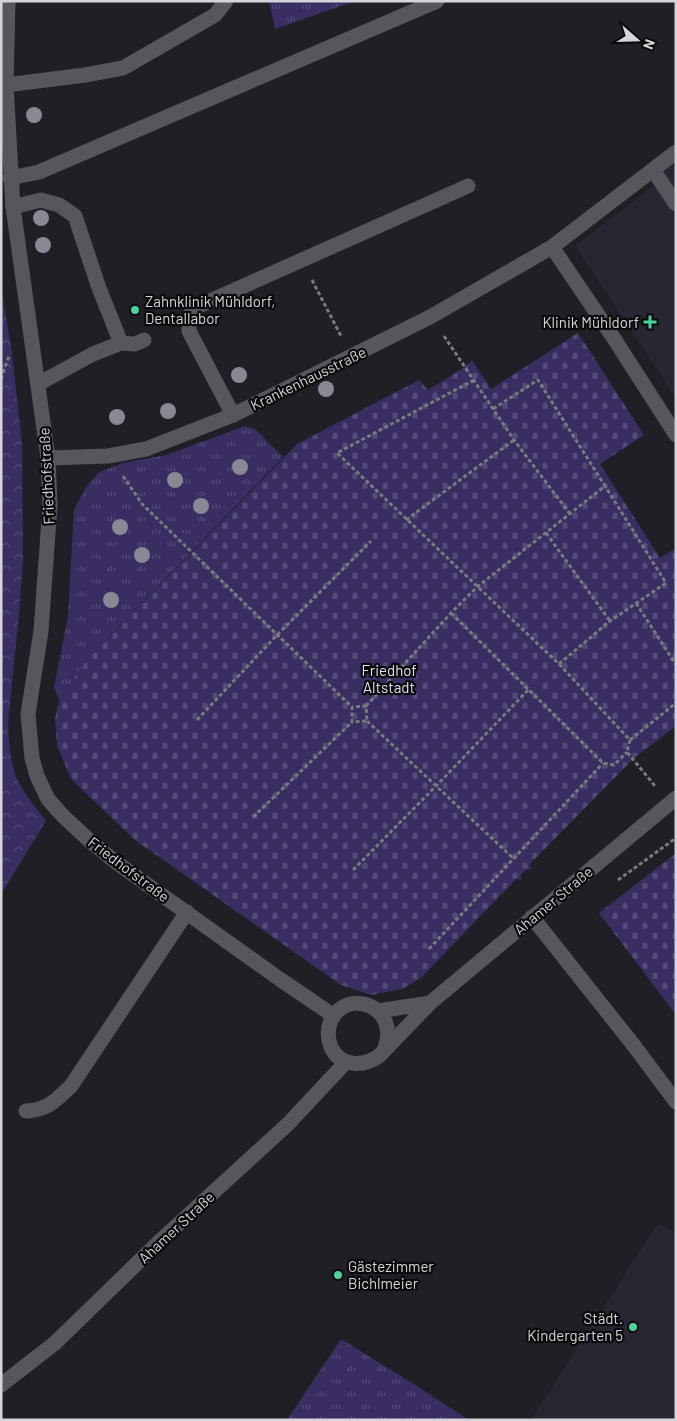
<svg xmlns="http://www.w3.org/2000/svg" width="677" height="1421" viewBox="0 0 677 1421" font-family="Barlow,sans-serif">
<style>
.built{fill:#272632}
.grass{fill:url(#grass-tufts)}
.forest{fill:url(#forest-crowns)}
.cemetery{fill:url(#cemetery-stones)}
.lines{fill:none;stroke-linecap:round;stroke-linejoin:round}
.path{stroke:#79797e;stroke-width:3;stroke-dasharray:4 2.5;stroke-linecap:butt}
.lane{stroke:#57565d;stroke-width:15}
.street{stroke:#57565d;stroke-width:15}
.secondary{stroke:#57565d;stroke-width:15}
.tree{fill:#8a8895}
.poi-dot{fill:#46d49e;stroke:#0a090c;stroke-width:2}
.labels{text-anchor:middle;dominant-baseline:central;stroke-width:4.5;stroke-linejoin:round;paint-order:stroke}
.poi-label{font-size:15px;fill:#d5d5d9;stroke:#0a090c;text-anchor:start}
.street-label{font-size:15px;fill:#d5d5d9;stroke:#0a090c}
.park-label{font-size:15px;fill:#e0def1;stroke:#0a090c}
</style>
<defs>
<pattern id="grass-tufts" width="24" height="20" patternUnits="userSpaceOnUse" patternTransform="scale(1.25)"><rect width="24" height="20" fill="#392d62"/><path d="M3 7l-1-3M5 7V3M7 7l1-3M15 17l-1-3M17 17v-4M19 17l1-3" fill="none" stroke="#554b78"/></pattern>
<pattern id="forest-crowns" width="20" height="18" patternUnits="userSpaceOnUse" patternTransform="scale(1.25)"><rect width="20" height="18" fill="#392d62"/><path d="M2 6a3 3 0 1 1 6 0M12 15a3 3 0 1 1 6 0" fill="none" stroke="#554b78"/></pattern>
<pattern id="cemetery-stones" width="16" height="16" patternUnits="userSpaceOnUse" patternTransform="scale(1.25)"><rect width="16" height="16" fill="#392d62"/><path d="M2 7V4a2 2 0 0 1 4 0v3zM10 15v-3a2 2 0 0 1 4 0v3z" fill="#554b78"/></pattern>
</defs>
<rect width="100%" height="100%" fill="#201f25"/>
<path class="built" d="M676 152V398L575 246 660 181 653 170Z
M658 1223 676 1234V1420H531Z"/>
<path class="grass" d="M269 1H355L275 29Z
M245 426 255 429 283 457 88 659 59 700 54 687 68 616 74 510 85 489 99 472 123 463 166 455Z
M1 706 9 713C7 736 10 756 16 778L5 777 1 781Z
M341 1339 412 1383 469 1420H287Z"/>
<path class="forest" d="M1 288 11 346 22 443 23 559 19 615 9 713 1 706Z
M5 777 16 778 27 796 46 821 1 894V781Z"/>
<path class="cemetery" d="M578 333 644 435 600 464 660 558 676 548V726L633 759 529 865 532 869 525 870 521 875V881L517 878 421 978 402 989 371 995 341 985 135 840 71 779 57 745 55 719 59 700 88 659 297 444 419 380 428 390 465 367 472 360 491 389Z
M676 853V1015L599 913Z"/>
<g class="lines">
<path class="path" d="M312 280 341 336
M444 336 514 440 570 514
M1 379 9 356
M474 380 337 453 559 664 630 740 676 703
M123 476 142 504 352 707V722L367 721 366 706 352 707
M406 520 514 440
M546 533 610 621
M636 603 676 665
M451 613 603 763 614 765 627 752
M559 664 610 621 666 583 605 486
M366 706 451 613 477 587 605 486 538 380 493 409
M197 720 278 634 371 541
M367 721 514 859
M630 740 627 752 655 786
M253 817 352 722
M353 870 437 785 529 689
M618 880 676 838
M429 949 603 763"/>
<path class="lane" d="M6 85 85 75 123 68 215 15 226 1
M653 170 676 204
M10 178 39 172 437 1
M13 207 41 200 59 205 75 216 99 288 121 343 93 354 38 384
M121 343 135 344 144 340
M233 415 189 331V318L192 309 468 186
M532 917 635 1047 676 1102"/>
<path class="street" d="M552 247 613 337 676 435
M48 458 108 456 146 449 233 415 430 317 552 247 676 152
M26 1111C48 1110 56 1100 71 1086L187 912
M1 1385 55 1343 160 1241 288 1124 346 1062"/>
<path class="secondary" d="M8 1 6 85 13 207 48 458 50 505 41 631 28 714 32 758 37 776 48 799 63 816 90 841 117 863 281 980 334 1016
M378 1011 430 1003
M385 1048C400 1006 347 987 331 1020 328 1028 327 1038 331 1047 340 1067 363 1067 379 1056L430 1003 676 798"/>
</g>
<g class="tree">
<circle cx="34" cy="115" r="8"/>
<circle cx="41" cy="218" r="8"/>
<circle cx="43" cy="245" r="8"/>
<circle cx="239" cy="375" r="8"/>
<circle cx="326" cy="389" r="8"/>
<circle cx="168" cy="411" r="8"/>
<circle cx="117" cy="417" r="8"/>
<circle cx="240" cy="467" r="8"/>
<circle cx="175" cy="480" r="8"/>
<circle cx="201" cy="506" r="8"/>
<circle cx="120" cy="527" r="8"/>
<circle cx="142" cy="555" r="8"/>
<circle cx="111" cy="600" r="8"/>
</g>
<g class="poi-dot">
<circle cx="135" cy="310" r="5"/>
<path d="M647.5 314.5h5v5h5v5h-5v5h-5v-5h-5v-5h5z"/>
<circle cx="338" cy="1275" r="5"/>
<circle cx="633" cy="1327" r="5"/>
</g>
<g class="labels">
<g class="poi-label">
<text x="145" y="301">Zahnklinik Mühldorf,<tspan x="145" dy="17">Dentallabor</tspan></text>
<text x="639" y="322" text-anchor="end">Klinik Mühldorf</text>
<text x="348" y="1266">Gästezimmer<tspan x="348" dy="17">Bichlmeier</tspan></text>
<text x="623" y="1318" text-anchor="end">Städt.<tspan x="623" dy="17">Kindergarten 5</tspan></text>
</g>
<g class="street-label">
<text transform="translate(308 378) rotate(-26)">Krankenhausstraße</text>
<text transform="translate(46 476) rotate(-93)">Friedhofstraße</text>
<text transform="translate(129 869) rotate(37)">Friedhofstraße</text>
<text transform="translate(553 900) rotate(-40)">Ahamer Straße</text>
<text transform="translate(176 1227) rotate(-43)">Ahamer Straße</text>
</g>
<g class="park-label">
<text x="389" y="670">Friedhof<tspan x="389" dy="17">Altstadt</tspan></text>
</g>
</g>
<rect width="677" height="1421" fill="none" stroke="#d5d5d9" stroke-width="5"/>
<g transform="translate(637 40) rotate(110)" stroke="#0a090c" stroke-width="4" paint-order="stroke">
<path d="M0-4L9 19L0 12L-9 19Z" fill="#d5d5d9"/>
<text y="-8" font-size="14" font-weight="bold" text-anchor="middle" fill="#d5d5d9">N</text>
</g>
</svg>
